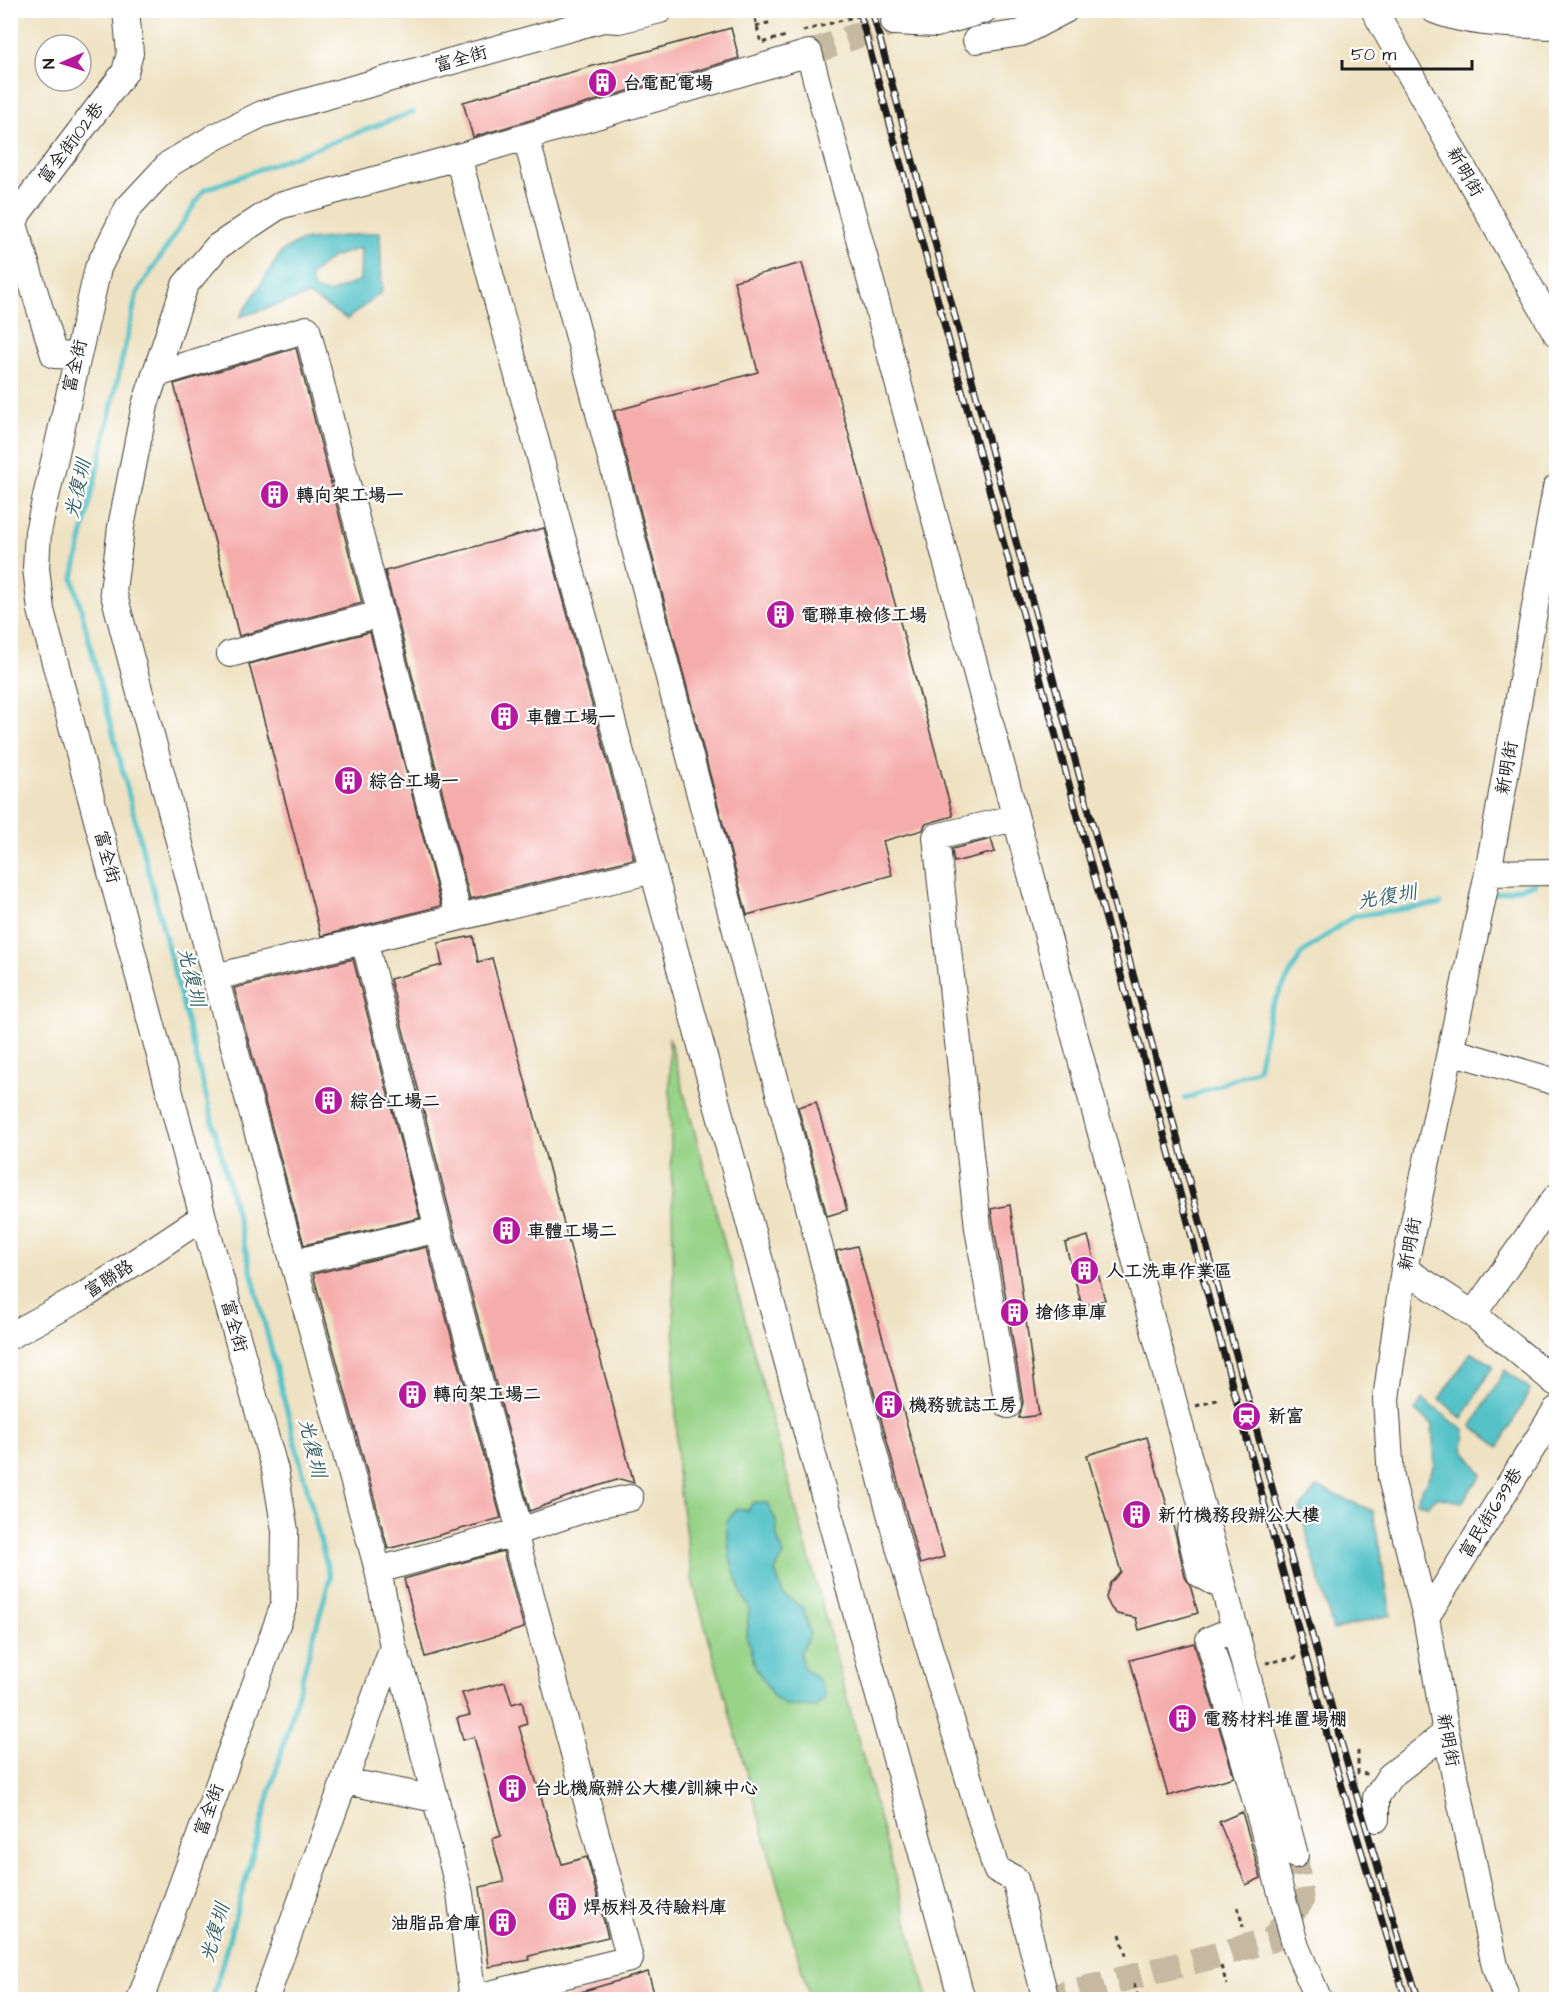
<svg xmlns="http://www.w3.org/2000/svg" width="1567" height="2010" viewBox="0 0 1567 2010" font-family="'Architects Daughter','LXGW WenKai TC',sans-serif">
<style>
.green{fill:#98d388;stroke:#5a7852;stroke-width:1.5}
.water{fill:#54c2c8;stroke:#386f72;stroke-width:1.5;fill-rule:evenodd}
.lines{fill:none;stroke-linecap:round;stroke-linejoin:round}
.stream{stroke:#54c2c8;stroke-width:5}
.building{fill:#f5adab}
.minor-tunnel{stroke:#c5baa1;stroke-width:26;stroke-dasharray:26 13;stroke-linecap:butt}
.minor-casing{stroke:#3c3a35;stroke-width:28}
.path{stroke:#3c3a35;stroke-width:3;stroke-dasharray:4.5 4.5;stroke-linecap:butt}
.minor{stroke:#fff;stroke-width:26}
.rail-casing{stroke:#1c1c1c;stroke-width:7}
.rail{stroke:#fff;stroke-width:4.5;stroke-dasharray:14;stroke-linecap:butt}
.labels{text-anchor:middle;dominant-baseline:central;stroke-width:4.5;stroke-linejoin:round;paint-order:stroke}
.street-label{font-size:18px;fill:#1c1c1c;stroke:#fff}
.poi-label{font-size:18px;font-weight:bold;fill:#1c1c1c;stroke:#fff;text-anchor:start}
.water-label{font-size:20px;font-style:italic;fill:#325e61;stroke:#fff}
</style>
<rect width="100%" height="100%" fill="#fff"/>
<filter id="ink" filterUnits="userSpaceOnUse"><feTurbulence type="fractalNoise" baseFrequency=".0167" numOctaves="2"/><feDisplacementMap in="SourceGraphic" scale="12" xChannelSelector="R" yChannelSelector="G"/><feConvolveMatrix kernelMatrix="1 2 1 2 8 2 1 2 1" color-interpolation-filters="sRGB"/></filter>
<filter id="wash" filterUnits="userSpaceOnUse"><feTurbulence type="fractalNoise" baseFrequency=".008" numOctaves="4" result="noise"/><feDisplacementMap in="SourceGraphic" scale="24" xChannelSelector="R" yChannelSelector="G"/><feGaussianBlur stdDeviation="1.35" result="paint"/><feColorMatrix in="noise" values="0 0 0 0 0 0 0 0 0 0 0 0 0 0 0 0 0 1.4 0 .05"/><feComposite in="paint" operator="in"/></filter>
<g filter="url(#wash)">
<rect width="100%" height="100%" fill="#efe2c2"/>
<path class="green" d="M669 1037 928 1999H810L692 1579 677 1472Z"/>
<path class="water" d="M380 232 382 292 347 319 309 295 240 317 282 251 301 241ZM361 248 360 280 330 293 314 290 310 276 332 257Z
M1471 1352 1493 1365 1462 1419 1440 1399Z
M1505 1370 1530 1390 1499 1447 1472 1426Z
M1423 1399 1465 1431 1463 1449 1482 1474 1462 1502 1435 1497 1429 1506 1416 1501 1435 1465 1432 1425 1415 1411Z
M1317 1487 1373 1511 1391 1615 1333 1630 1300 1509Z
M753 1502 767 1503 776 1521 777 1537 784 1555 775 1571 783 1594 803 1608 810 1634 800 1654 803 1667 819 1680 826 1697 815 1707 785 1705 774 1697 755 1667 747 1638 749 1607 740 1590 730 1558 726 1523 737 1508 748 1511Z"/>
<g class="lines">
<path class="stream" d="M1491 895 1535 884
M1185 1099 1258 1069 1270 1010 1302 953 1353 916 1440 904
M212 2000 330 1578 73 578 137 293 204 190 413 112"/>
</g>
<g id="blocks">
<path class="building" d="M731 28 739 58 473 137 463 102Z
M802 263 953 816 925 824 923 830 883 841 892 875 747 915 614 411 758 372 734 281Z
M296 348 362 603 239 636 174 384Z
M544 528 634 859 470 899 385 571Z
M370 632 441 906 321 936 249 664Z
M991 839 995 852 954 862 952 849Z
M473 936 478 962 492 958 634 1483 620 1479 585 1490 530 1511 453 1225 390 979 442 965 438 943Z
M353 959 420 1218 304 1245 234 988Z
M816 1102 847 1210 827 1216 798 1107Z
M1010 1205 1039 1415 1019 1418 1023 1402 991 1209Z
M1088 1236 1105 1300 1082 1306 1065 1243Z
M857 1246 944 1557 920 1564 836 1251Z
M427 1247 501 1518 388 1549 313 1274Z
M1147 1437 1176 1536 1185 1577 1190 1585 1198 1613 1139 1630 1136 1618 1117 1614 1111 1608 1106 1598 1110 1583 1121 1572 1087 1455Z
M503 1551 524 1628 425 1657 404 1579Z
M1194 1643 1234 1777 1168 1796 1130 1660Z
M505 1682 512 1704 522 1701 527 1724 519 1727 562 1864 587 1857 608 1937 529 1956 530 1960 489 1967 480 1887 504 1882 492 1839 501 1836 474 1737 463 1740 457 1718 470 1715 462 1693Z
M1242 1812 1261 1878 1246 1885 1219 1822Z
M648 1972 656 2000H568L567 1996Z"/>
</g>
</g>
<g filter="url(#ink)">
<use href="#blocks" fill-opacity="0" stroke="#3c3a35" stroke-width="1.5"/>
<g class="lines">
<path class="minor-tunnel" d="M809 53 894 22
M1041 2000 1218 1955 1273 1939 1301 1901 1295 1855"/>
<defs>
<path id="minor" d="M1374 10 1556 333
M1434 10C1470 25 1518 24 1556 26
M894 22 936 24 984 10
M976 40 1021 33 1065 10
M526 137 899 1547 996 1869 1015 1879 1046 2000
M458 157 962 2000
M77 356 54 355 14 224 18 213 125 72 130 53 126 10
M156 374 307 329 459 917
M230 654 380 614
M1488 873 1556 872
M364 940 438 1229 520 1531
M215 977 653 870
M1451 1051 1556 1082
M293 1263 438 1229
M1404 1269 1473 1314 1556 1383
M1473 1314 1556 1197
M10 1336 87 1294 203 1217
M1008 1405 978 1228 936 837 1015 818
M1202 1508 1190 1531 1200 1574 1223 1587
M514 1533 600 1504 630 1498
M378 1570 514 1533 630 1959 473 1998
M1426 1617 1556 1410
M1235 1629 1295 1855
M344 1781 436 1799
M1376 1819V1797L1390 1776 1446 1733
M140 2000 284 1605 285 1531 275 1470 203 1217 41 610 36 568 38 532 98 268 128 208 169 164 215 137 262 114 603 19 619 20 660 10
M265 2000 393 1647
M473 2000 460 1893 406 1685 393 1647 378 1570 215 977 113 591 121 527 145 405 185 285 217 247 279 206 458 157 809 53 1235 1629 1209 1640 1248 1773 1296 1947 1319 2000
M1507 2000 1495 1966 1446 1733 1426 1617 1391 1478 1386 1399 1404 1269 1488 873 1556 488"/>
</defs>
<use href="#minor" class="minor-casing"/>
<path class="path" d="M753 10 761 43 786 36
M756 26 772 22
M803 31 875 11
M1196 1406 1220 1399
M1266 1663 1299 1657
M1358 1751V1773L1368 1774
M1238 1907 1243 1927
M1120 1934 1127 1959
M1221 1966 1227 1985
M1134 1984 1139 2000"/>
<use href="#minor" class="minor"/>
<defs>
<path id="rail" d="M859 10 1332 1753 1406 2000
M872 10 1341 1742 1405 1959 1419 2000"/>
</defs>
<use href="#rail" class="rail-casing"/>
<use href="#rail" class="rail"/>
</g>
</g>
<defs>
<symbol id="building-disc" viewBox="-11 -11 22 22"><circle r="9.5" fill="#b5179e" stroke="#fff"/><path d="M-4-6H4V6H1V3H-1V6H-4ZM-2.5-4.3h1.7v1.8h-1.7ZM.8-4.3h1.7v1.8H.8ZM-2.5-1h1.7V.8h-1.7ZM.8-1h1.7V.8H.8Z" fill="#fff"/></symbol>
<symbol id="station-disc" viewBox="-11 -11 22 22"><circle r="9.5" fill="#b5179e" stroke="#fff"/><path d="M-3-6H3Q5-6 5-4V2Q5 4 3 4L4.5 6H3L1.5 4h-3L-3 6H-4.5L-3 4Q-5 4-5 2V-4Q-5-6-3-6ZM-3.5-4v3h7v-3ZM-3.5 1v1.5H-2V1ZM2 1v1.5H3.5V1Z" fill="#fff"/></symbol>
</defs>
<g fill-rule="evenodd">
<use href="#building-disc" x="586" y="66" width="33" height="33"/>
<use href="#building-disc" x="258" y="478" width="33" height="33"/>
<use href="#building-disc" x="764" y="598" width="33" height="33"/>
<use href="#building-disc" x="488" y="700" width="33" height="33"/>
<use href="#building-disc" x="332" y="764" width="33" height="33"/>
<use href="#building-disc" x="312" y="1084" width="33" height="33"/>
<use href="#building-disc" x="490" y="1214" width="33" height="33"/>
<use href="#building-disc" x="1068" y="1254" width="33" height="33"/>
<use href="#building-disc" x="998" y="1296" width="33" height="33"/>
<use href="#building-disc" x="396" y="1378" width="33" height="33"/>
<use href="#building-disc" x="872" y="1388" width="33" height="33"/>
<use href="#station-disc" x="1230" y="1400" width="33" height="33"/>
<use href="#building-disc" x="1120" y="1498" width="33" height="33"/>
<use href="#building-disc" x="1166" y="1702" width="33" height="33"/>
<use href="#building-disc" x="496" y="1772" width="33" height="33"/>
<use href="#building-disc" x="546" y="1890" width="33" height="33"/>
<use href="#building-disc" x="486" y="1906" width="33" height="33"/>
</g>
<g class="labels">
<g class="street-label">
<text transform="translate(461 59) rotate(-16)">富全街</text>
<text transform="translate(71 143) rotate(-53)">富全街102巷</text>
<text transform="translate(1465 172) rotate(60)">新明街</text>
<text transform="translate(75 366) rotate(-77)">富全街</text>
<text transform="translate(1507 768) rotate(-80)">新明街</text>
<text transform="translate(107 857) rotate(75)">富全街</text>
<text transform="translate(1410 1244) rotate(-79)">新明街</text>
<text transform="translate(109 1279) rotate(-33)">富聯路</text>
<text transform="translate(234 1326) rotate(74)">富全街</text>
<text transform="translate(1491 1513) rotate(-58)">富民街639巷</text>
<text transform="translate(1448 1740) rotate(79)">新明街</text>
<text transform="translate(209 1810) rotate(-70)">富全街</text>
</g>
<g class="poi-label">
<text x="623" y="83">台電配電場</text>
<text x="296" y="495">轉向架工場一</text>
<text x="801" y="615">電聯車檢修工場</text>
<text x="526" y="717">車體工場一</text>
<text x="369" y="781">綜合工場一</text>
<text x="350" y="1101">綜合工場二</text>
<text x="527" y="1231">車體工場二</text>
<text x="1106" y="1271">人工洗車作業區</text>
<text x="1035" y="1312">搶修車庫</text>
<text x="433" y="1394">轉向架工場二</text>
<text x="909" y="1405">機務號誌工房</text>
<text x="1268" y="1416">新富</text>
<text x="1158" y="1515">新竹機務段辦公大樓</text>
<text x="1203" y="1719">電務材料堆置場棚</text>
<text x="534" y="1788">台北機廠辦公大樓/訓練中心</text>
<text x="583" y="1907">焊板料及待驗料庫</text>
<text x="481" y="1923" text-anchor="end">油脂品倉庫</text>
</g>
<g class="water-label">
<text transform="translate(78 489) rotate(-77)">光復圳</text>
<text transform="translate(1387 897) rotate(-10)">光復圳</text>
<text transform="translate(191 977) rotate(76)">光復圳</text>
<text transform="translate(312 1448) rotate(76)">光復圳</text>
<text transform="translate(215 1933) rotate(-74)">光復圳</text>
</g>
</g>
<rect width="1567" height="2010" fill="none" stroke="#fff" stroke-width="36"/>
<g transform="translate(63 63) rotate(267)"><circle r="28" fill="#ffffff" stroke="#a4a4a4" stroke-width="1.5"/>
<path d="M0-4.5L10 22L0 15L-10 22Z" fill="#b5179e"/>
<text y="-9" font-size="16" font-weight="bold" text-anchor="middle" fill="#1c1c1c">N</text>
</g>
<path d="M1342 60v9h130v-9" fill="none" stroke="#1c1c1c" stroke-width="3"/>
<text x="1351" y="60" font-size="18" fill="#1c1c1c" stroke="#ffffff" stroke-width="4.5" paint-order="stroke">50 m</text>
</svg>
